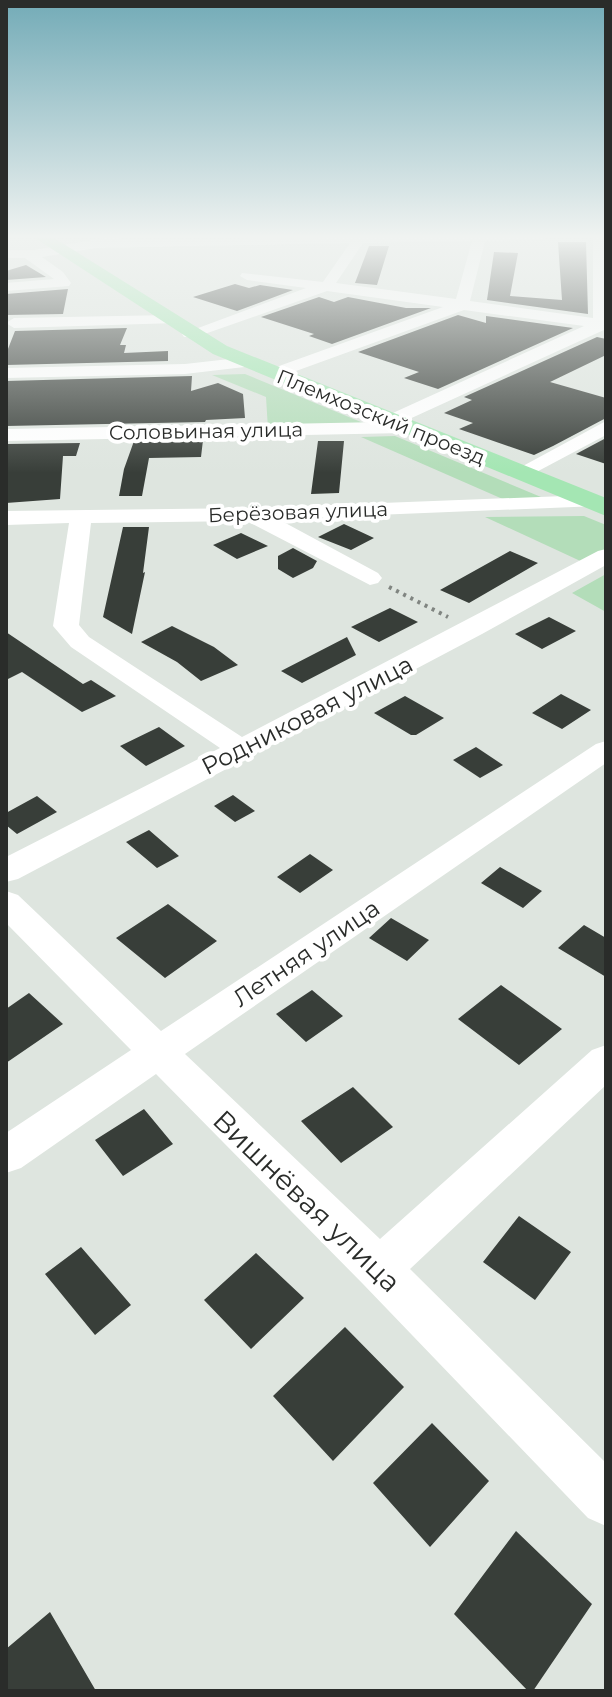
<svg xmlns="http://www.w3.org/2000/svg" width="612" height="1697" viewBox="0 0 612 1697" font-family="Montserrat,sans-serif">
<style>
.green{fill:#b3ddb9}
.building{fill:#383e39}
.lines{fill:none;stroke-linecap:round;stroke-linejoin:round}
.path{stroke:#808581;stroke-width:4;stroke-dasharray:3 5;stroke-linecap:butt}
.minor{fill:#fff;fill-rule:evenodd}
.major{fill:#a4e6b3;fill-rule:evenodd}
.labels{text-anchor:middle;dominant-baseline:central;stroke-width:8;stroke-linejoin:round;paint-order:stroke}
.far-street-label{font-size:20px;fill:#2a2c2a;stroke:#fff}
.street-label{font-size:24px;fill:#2a2c2a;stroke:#fff}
.near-street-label{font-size:28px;fill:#2a2c2a;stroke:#fff}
</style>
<rect width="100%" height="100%" fill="#dee5df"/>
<path class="green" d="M245 374 373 427 268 429 266 397 212 375Z
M395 436 553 502 505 500 361 437Z
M584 516 606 525V556L589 565 485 517Z
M606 574V612L572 593Z"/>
<path class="building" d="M558 242H586L588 314 487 300 494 252 518 253 510 296 562 300Z
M369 246H389L377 285 355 283Z
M26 265 46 277 6 280V271Z
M235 284 249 288 260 285 293 290 237 311 193 297Z
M68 289 63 314 6 315V294Z
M319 297 334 302 348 297 406 308H431L332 344 309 336 314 334 261 317Z
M458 315 486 323V316L573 328 438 389 404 378 419 372 358 352Z
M127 328 120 345H126L124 353 168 351V361L6 365V354L15 331Z
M597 337 606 339V355L550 382 606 398V418L553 446 534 455 459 429 473 423 444 413 472 400 464 397Z
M192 376 191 391 218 383 243 394 245 418 206 420 205 422 6 426V381Z
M606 438V464L576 454Z
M203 440 201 457 149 458 142 496H119L124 469 134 441Z
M318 441H344L339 493 311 494Z
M80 443 76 456H63L60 499 6 503V444Z
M344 524 374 538 351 550 318 537Z
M123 527H149L143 573 145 572 132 634 103 617Z
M241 533 268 546 237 559 213 545Z
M293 548 317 561 313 568 293 578 278 569V556Z
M510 551 538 563 469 603 440 590Z
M390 608 418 622 379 642 351 627Z
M549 617 576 631 542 649 515 634Z
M172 626 214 647 238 665 201 681 177 662 141 642Z
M6 632 83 684 91 680 116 696 82 712 22 672 6 680Z
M347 637 356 655 302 683 281 671Z
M561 694 591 710 562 729 532 713Z
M405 696 444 718 416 735H411L374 713Z
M159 727 185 746 146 766 120 746Z
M476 747 503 765 480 778 453 760Z
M233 795 255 811 235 822 214 806Z
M37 796 57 812 17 834 6 825V813Z
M149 830 179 856 157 868 126 842Z
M310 854 333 870 300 893 277 877Z
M500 867 542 891 523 908 481 883Z
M168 904 217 941 165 978 116 938Z
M391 918 429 940 407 961 369 938Z
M584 925 606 938V977L558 948Z
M501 985 562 1029 519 1065 458 1019Z
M312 990 343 1016 306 1042 276 1014Z
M29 993 63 1024 6 1063V1009Z
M353 1087 393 1127 341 1163 301 1121Z
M144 1109 173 1144 123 1176 95 1140Z
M519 1216 571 1252 535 1300 483 1262Z
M81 1247 131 1305 95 1335 45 1274Z
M256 1253 304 1298 251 1349 204 1300Z
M345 1327 404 1387 333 1461 273 1396Z
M432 1423 489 1481 430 1547 373 1483Z
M516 1531 592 1604 533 1691H528L454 1614Z
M50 1612 96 1691H6V1649Z"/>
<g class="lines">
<path class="path" d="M389 587 448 617"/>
<path class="minor" d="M117 236 123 240 549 236 543 240 485 241 470 301 593 318V236H606V329L405 421 414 427 405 433 6 441V429L382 422 384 417 584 326 464 310 274 379 265 374 268 370 443 307 327 291 196 337H184L182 334 306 288 247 280 240 276 242 273 323 282 350 243 96 248 42 257 63 272 71 283 69 286 6 291V283L54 279 25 258H6V250H34ZM472 241 456 299 336 283 363 243Z
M170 315 178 320 176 323 14 328 6 323 14 318Z
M247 357 253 358 255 362 253 366 185 374 6 378V368L185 364Z
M606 421V435L527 477 520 479 510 473Z
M590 495 601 501 598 506 278 519 378 573 382 578 378 583 370 585 247 521 91 523 79 625 89 637 242 737 598 551 606 549V565L482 634 18 879 6 882V857L220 748 71 647 53 626 69 523 6 525V511L252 508Z
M606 741V763L185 1054 380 1239 592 1050 606 1045V1085L410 1269 606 1463V1526L588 1518 363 1284 156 1074 21 1168 6 1173V1133L131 1050 6 923V891L18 895 161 1031 596 744Z"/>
<path class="major" d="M32 236H51L227 346 606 498V516L213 354Z"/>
</g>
<linearGradient id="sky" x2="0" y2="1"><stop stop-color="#73abb7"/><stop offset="0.5" stop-color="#f0f3f1"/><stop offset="1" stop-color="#f0f3f1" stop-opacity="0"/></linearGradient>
<rect width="612" height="473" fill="url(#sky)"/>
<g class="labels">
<g class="far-street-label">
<text transform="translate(381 417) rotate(22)">Племхозский проезд</text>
<text transform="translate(206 431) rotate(-1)">Соловьиная улица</text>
<text transform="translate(298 512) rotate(-2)">Берёзовая улица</text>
</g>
<g class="street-label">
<text transform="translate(307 715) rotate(-27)">Родниковая улица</text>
<text transform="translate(306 953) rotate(-34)">Летняя улица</text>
</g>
<g class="near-street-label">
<text transform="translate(307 1201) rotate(44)">Вишнёвая улица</text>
</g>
</g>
<rect width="612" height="1697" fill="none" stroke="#2a2c2a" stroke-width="16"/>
</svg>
